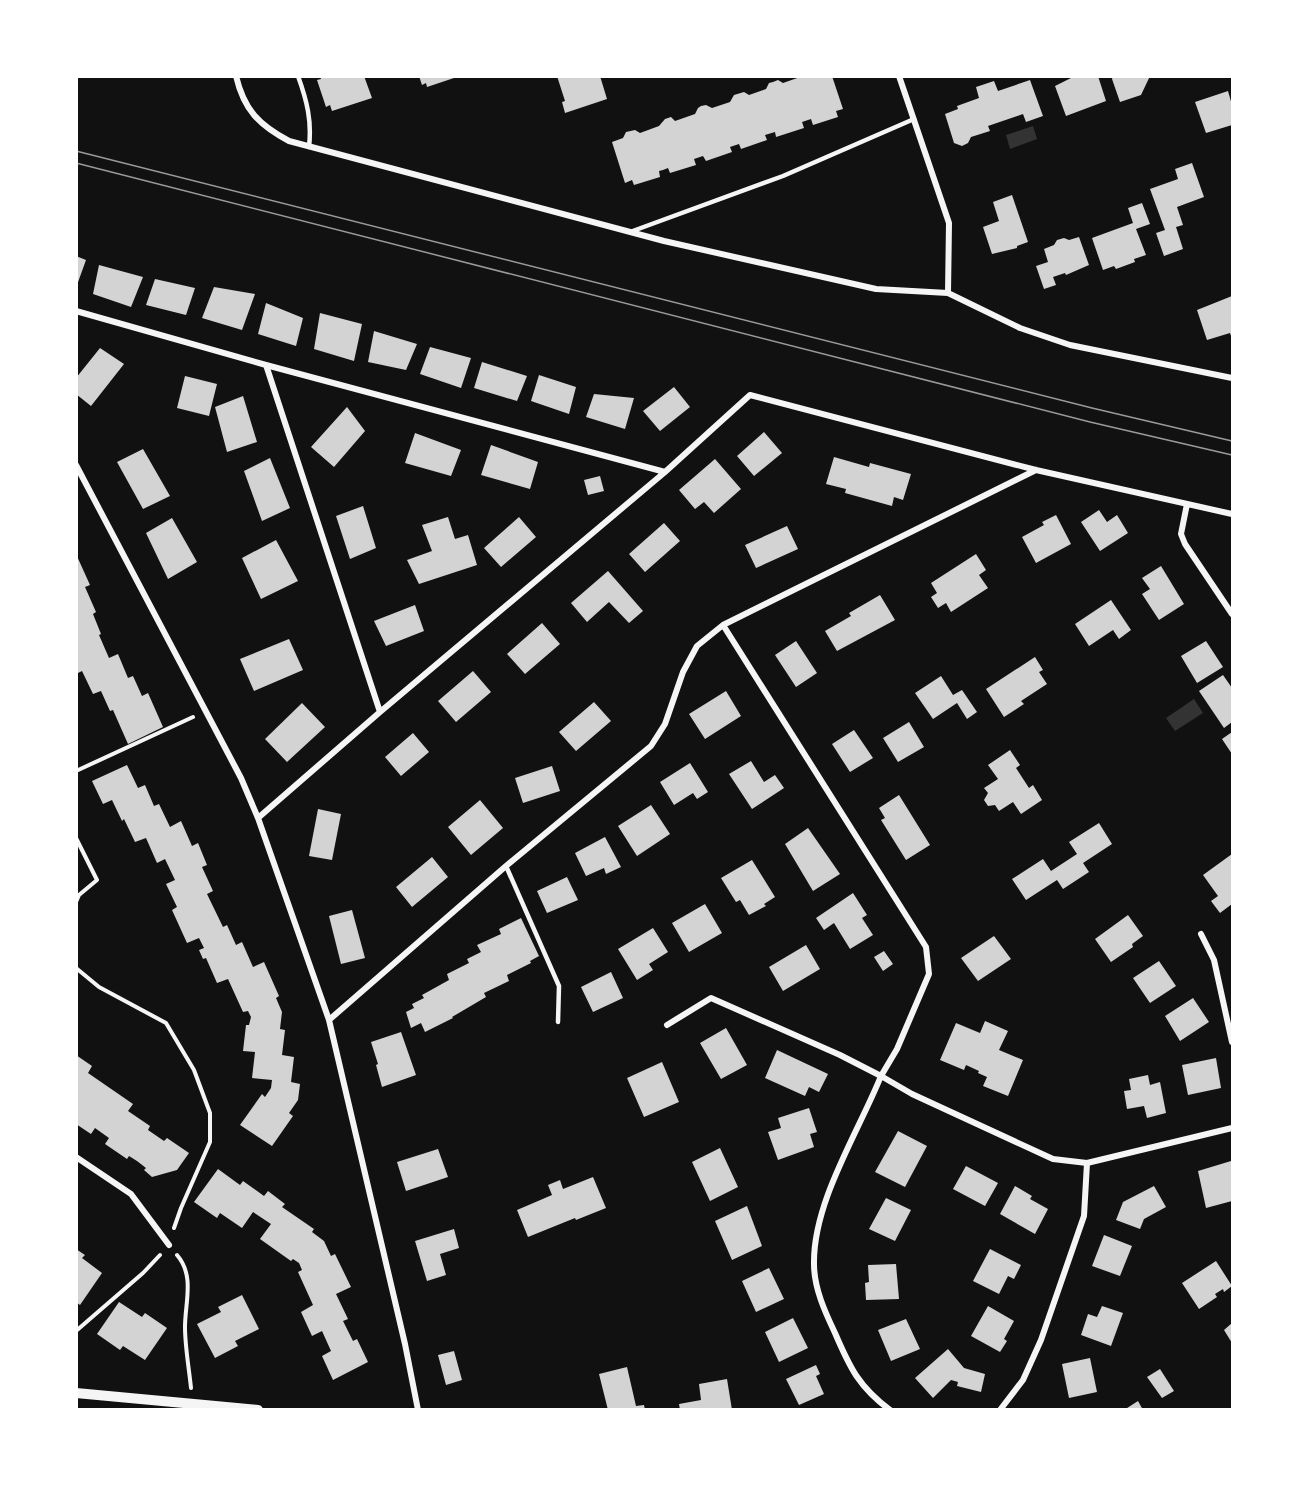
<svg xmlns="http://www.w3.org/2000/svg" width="1309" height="1486" viewBox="0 0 1309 1486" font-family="Poppins,sans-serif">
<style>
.water{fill:#333}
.building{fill:#d3d3d3}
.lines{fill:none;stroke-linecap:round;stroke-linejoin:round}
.path{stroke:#f5f5f5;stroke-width:4}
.service{stroke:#f5f5f5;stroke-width:4.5}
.minor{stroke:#f5f5f5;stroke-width:6}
.tertiary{stroke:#f5f5f5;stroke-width:10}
.tram{stroke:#9a9a9a;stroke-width:1.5}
</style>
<rect width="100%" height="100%" fill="#111"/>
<path class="water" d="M1033 126 1037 139 1010 149 1006 135Z
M1194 699 1203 713 1175 731 1166 718Z"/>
<path class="building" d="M320 76H364L372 98 332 111 330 105 326 107 317 80 321 79Z
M419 76H457V77L427 87 426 83 422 85Z
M557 76H600L607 99 565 113 562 102 565 101Z
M803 76H832L843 109 836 111 838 117 813 125 811 119 802 122 804 128 776 137 775 132 765 135 767 140 741 149 739 144 730 147 732 152 706 161 703 156 694 159 696 165 670 173 668 168 663 170 659 171 660 177 634 185 632 180 625 183 612 142 623 138 626 132 635 130 640 133 659 126 665 119 671 117 675 121 695 114 698 108 701 106 706 105 712 108 730 102 734 95 744 92 749 95 766 89 769 83 773 82 778 80 783 83Z
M1075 76H1098L1106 101 1066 116 1055 86Z
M1113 76H1150L1141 95 1120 102 1112 79Z
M1030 80 1043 116 1026 122 1023 114 988 126 990 131 971 137 968 143 962 146 954 143 945 114 958 109 957 106 979 98 976 87 994 81 998 91Z
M1228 91 1232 105V125L1206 133 1195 102Z
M1192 163 1204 197 1177 207 1183 225 1176 227 1183 249 1164 256 1156 233 1165 230 1150 189 1178 179 1175 169Z
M1012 195 1028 242 1017 246V248L992 254 983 227 999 221 993 202Z
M1142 203 1150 224 1136 229 1146 255 1134 259 1135 262 1116 269 1114 266 1103 270 1092 238 1133 223 1128 208Z
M1079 237 1089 265 1066 275 1065 273 1053 277 1056 285 1044 289 1036 266 1048 262 1044 249 1054 245 1057 240 1064 238 1069 240Z
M76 256 86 260 77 285H76Z
M99 265 143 277 131 307 93 294Z
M155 279 195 288 186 315 146 305Z
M214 287 255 294 242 330 202 318Z
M1232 296V339L1230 333 1207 340 1197 310Z
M266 303 303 318 296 346 258 334Z
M320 313 362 324 354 361 314 349Z
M374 331 417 344 406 370 368 362Z
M430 347 471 358 461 388 420 374Z
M100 348 124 364 91 406 76 394V378Z
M482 362 527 376 517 401 474 388Z
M539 375 576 387 569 414 531 401Z
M185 376 217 384 209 416 177 408Z
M674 387 690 407 660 431 643 411Z
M594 394 634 398 625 429 586 417Z
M243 396 257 442 227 452 215 407Z
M347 407 365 431 334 467 311 447Z
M764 432 782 453 754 476 737 456Z
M415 433 461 450 451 476 405 463Z
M491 445 538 462 530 489 481 475Z
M143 449 170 496 143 509 117 462Z
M834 457 869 467 870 463 911 474 903 500 894 497 892 506 845 493 846 489 826 484Z
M270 458 290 508 262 521 244 471Z
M715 459 741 489 714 513 704 502 695 509 679 490Z
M600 476 604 491 588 495 584 480Z
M363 506 376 548 350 559 336 516Z
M1099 510 1107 522 1117 515 1128 533 1100 551 1081 522Z
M1056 515 1071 544 1036 563 1022 537 1044 525 1042 522Z
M448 517 455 539 468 535 477 565 419 584 407 560 432 551 422 525Z
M519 517 536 537 501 567 484 548Z
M172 518 197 562 168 579 146 533Z
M664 523 680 541 645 572 629 554Z
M787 526 798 549 756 568 745 545Z
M276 540 298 581 261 599 242 558Z
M76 554 90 585 85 587 96 612 93 614 101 634 99 635 109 658 118 654 128 678 133 676 142 696 148 693 163 727 128 744 113 710 110 711 101 691 93 694 82 671 76 674Z
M976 554 986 570 979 575 988 588 951 612 946 603 938 608 931 597 937 593 931 583Z
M1161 566 1184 604 1159 620 1142 594 1150 589 1142 578Z
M608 571 643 611 629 623 609 602 587 622 571 603Z
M880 595 895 620 837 651 825 631 851 616 849 613Z
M1111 600 1131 630 1119 639 1113 630 1089 646 1075 624Z
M415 605 424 631 386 646 374 621Z
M542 623 560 644 525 674 507 654Z
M289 639 303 670 254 691 240 659Z
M796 641 817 673 796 687 775 655Z
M1206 641 1223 667 1197 683 1181 656Z
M1035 657 1043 670 1039 672 1047 684 1021 701 1024 704 1004 717 986 689Z
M473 671 491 692 456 722 438 701Z
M1223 675 1232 688V722L1224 728 1199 691Z
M941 676 953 695 962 690 977 712 967 719 957 703 933 719 915 693Z
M726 691 741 716 705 739 689 714Z
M594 702 611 721 576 751 559 732Z
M302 703 325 727 287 762 265 739Z
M909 722 924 747 898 762 883 738Z
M854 730 873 758 850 772 832 744Z
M1232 732V754L1222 739Z
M413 733 429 752 401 776 385 757Z
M1010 750 1020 765 1016 768 1029 788 1033 785 1042 800 1021 814 1013 802 999 811 995 805 988 806 984 800 988 793 984 788 998 779 988 765Z
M751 761 764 782 775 775 784 788 752 809 729 774Z
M690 763 708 792 697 799 693 793 674 805 660 782Z
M127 765 138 788 145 785 154 806 159 804 170 827 181 821 192 846 198 843 207 865 202 867 213 891 207 894 223 927 227 925 236 945 242 942 253 967 264 962 279 996 276 998 282 1012 280 1029 285 1030 282 1055 294 1057 291 1082 300 1084 298 1100 289 1113 293 1116 272 1146 240 1125 262 1094 265 1097 271 1088 272 1080 252 1078 255 1052 243 1051 246 1025H249L251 1017 248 1011 243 1012 228 979 217 983 206 958 203 959 199 950 204 948 199 938 187 943 172 910 177 907 166 884 175 880 165 859 157 863 146 838 135 842 124 819 122 821 112 800 103 804 92 781Z
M552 766 560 791 523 803 515 778Z
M899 795 930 845 906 860 881 820 885 818 879 808Z
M480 800 503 828 471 855 448 827Z
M651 805 670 834 637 856 618 826Z
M318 809 341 814 332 860 309 856Z
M1099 823 1112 844 1083 863 1089 872 1063 889 1057 880 1026 900 1012 879 1043 859 1051 871 1077 854 1069 842Z
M808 828 840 874 813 891 785 844Z
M605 837 621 867 606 874 604 868 586 876 575 853Z
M1232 854V904L1220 913 1211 901 1218 896 1203 875Z
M432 857 448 877 412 907 396 887Z
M752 860 775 897 764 904 766 906 749 915 740 900 736 902 721 878Z
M567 877 578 900 547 913 537 891Z
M853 893 867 915 862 918 873 935 850 949 834 923 824 930 816 918Z
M705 904 722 933 689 952 672 923Z
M352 910 365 958 341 964 329 916Z
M1128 915 1143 936 1132 944 1133 947 1111 962 1095 939Z
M521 918 539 956 530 961 531 963 507 975 509 981 484 993 486 997 452 1017 453 1018 425 1032 421 1023 411 1028 406 1012 414 1008 412 1004 424 998 422 995 449 980 447 974 469 963 467 959 481 952 477 945 501 934 499 929Z
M653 928 668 952 649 964 653 970 637 980 618 949Z
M994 936 1011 959 978 981 961 958Z
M806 945 820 969 783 991 769 967Z
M884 951 893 964 883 971 874 957Z
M1159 961 1176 986 1150 1003 1133 978Z
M611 972 623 998 593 1012 581 987Z
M1193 998 1209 1022 1180 1041 1165 1016Z
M985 1021 1008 1031 999 1050 1023 1060 1008 1096 983 1086 987 1077 978 1073 979 1071 966 1065 964 1070 940 1060 956 1023 980 1033Z
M726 1028 747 1065 721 1079 700 1043Z
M401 1032 416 1075 382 1087 376 1065 378 1064 371 1042Z
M777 1050 828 1074 819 1092 809 1087 805 1096 765 1078Z
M76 1055 92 1066 88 1073 133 1104 128 1111 150 1126 148 1130 164 1141 167 1138 189 1153 177 1170 152 1177 144 1170 146 1168 137 1161 129 1156 127 1159 105 1144 109 1138 95 1128 91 1134 76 1124Z
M1216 1058 1221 1088 1188 1095 1182 1065Z
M662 1062 679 1102 644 1117 627 1078Z
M1148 1075 1150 1085 1160 1082 1166 1113 1147 1118 1144 1106 1127 1109 1124 1091 1131 1090 1129 1079Z
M809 1108 817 1132 810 1134 814 1147 778 1160 768 1132 781 1128 778 1118Z
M898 1131 927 1146 905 1187 875 1172Z
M720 1148 738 1187 710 1201 692 1162Z
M438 1149 448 1177 406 1191 397 1162Z
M1231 1161 1232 1201 1206 1208 1198 1171Z
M966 1166 998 1183 985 1206 953 1189Z
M218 1169 240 1185 243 1181 264 1196 268 1191 285 1204 282 1207 314 1229 312 1232 324 1241 331 1256 335 1254 351 1287 336 1294 348 1319 343 1321 353 1341 357 1339 368 1362 333 1380 322 1356 331 1351 322 1331 312 1336 301 1312 313 1305 298 1272 302 1270 299 1263 293 1259 291 1261 260 1239 271 1224 253 1212 242 1228 220 1213 217 1218 194 1202Z
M593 1177 606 1208 576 1220 575 1218 528 1237 517 1210 552 1195 548 1185 560 1180 563 1189Z
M1015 1186 1032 1196 1030 1199 1048 1209 1035 1234 1000 1214Z
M1154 1186 1166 1207 1144 1219 1140 1229 1116 1220 1123 1202Z
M886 1198 911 1210 895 1241 869 1229Z
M747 1206 762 1246 732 1260 715 1221Z
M454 1229 459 1248 440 1254 446 1275 427 1281 415 1241Z
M1104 1235 1132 1246 1120 1276 1092 1266Z
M76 1249 85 1255 82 1258 102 1273 80 1305 76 1302Z
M990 1249 1021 1265 1014 1279 1008 1276 999 1294 973 1281Z
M1216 1261 1232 1286 1224 1292 1223 1289 1215 1294 1217 1297 1199 1309 1182 1283Z
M896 1264 899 1299 866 1300 865 1283 869 1282 868 1265Z
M769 1268 784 1299 756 1312 742 1281Z
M242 1295 259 1329 235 1341 238 1346 215 1358 197 1324 221 1312 218 1307Z
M119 1302 142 1317 145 1313 167 1328 145 1360 123 1346 120 1350 97 1334Z
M988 1306 1014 1321 1004 1339 1007 1341 1000 1352 971 1336Z
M1102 1306 1123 1313 1111 1346 1081 1335 1088 1314 1097 1317Z
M793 1318 808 1348 779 1362 765 1332Z
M906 1319 920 1349 891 1361 878 1330Z
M1232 1323V1343L1224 1330Z
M948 1349 964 1368 985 1374 981 1392 957 1386 958 1382 951 1380 933 1398 915 1378Z
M454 1351 462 1380 446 1385 438 1355Z
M1090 1358 1097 1392 1069 1398 1062 1364Z
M816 1365 820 1374 816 1376 824 1394 799 1405 786 1379Z
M627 1367 636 1406 644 1405 645 1410H608L599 1374Z
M1160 1369 1174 1391 1162 1398 1147 1377Z
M727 1379 732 1410H680L679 1404 701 1400 699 1384Z
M1138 1401 1143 1410H1124Z"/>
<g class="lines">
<path class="path" d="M76 771 193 717
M76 838 97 880 79 895 76 902
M76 968 99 987 166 1023 194 1070 210 1113V1142L181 1208 174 1228
M177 1255C195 1276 185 1302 185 1327 185 1347 189 1368 191 1388
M76 1331 143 1273 160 1255"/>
<path class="service" d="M298 76C307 101 312 121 309 147
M630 232 783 176 914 119
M506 866 559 986 558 1022"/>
<path class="minor" d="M236 76C244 110 259 125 289 141L664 241 876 289 948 293 1020 328 1070 345 1232 378
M899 76 949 223 948 293
M76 311 266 365 665 472
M266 365 380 712
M76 465 241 778 258 818 329 1020 405 1344 418 1410
M1187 504 1181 534 1185 544 1232 614
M723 625 926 947 929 974 897 1049 881 1076 912 1094 1053 1159 1087 1163 1232 1128
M258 818 380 712 665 472 750 395 1036 470 1232 514
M1201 934 1214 960 1232 1042
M329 1020 506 866 651 746 665 724 683 672 697 646 723 625 1036 470
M667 1025 711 998 840 1055 881 1076C858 1133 813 1202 814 1264 814 1288 825 1312 835 1333 850 1368 859 1387 890 1410
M76 1157 131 1194 169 1245
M1000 1410 1023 1380 1041 1340 1084 1216 1087 1163"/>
<path class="tertiary" d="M76 1393 258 1410"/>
<path class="tram" d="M76 151 1092 408 1232 441
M76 163 1090 422 1232 455"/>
</g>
<rect width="1309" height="1486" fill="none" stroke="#ffffff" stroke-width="156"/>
</svg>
